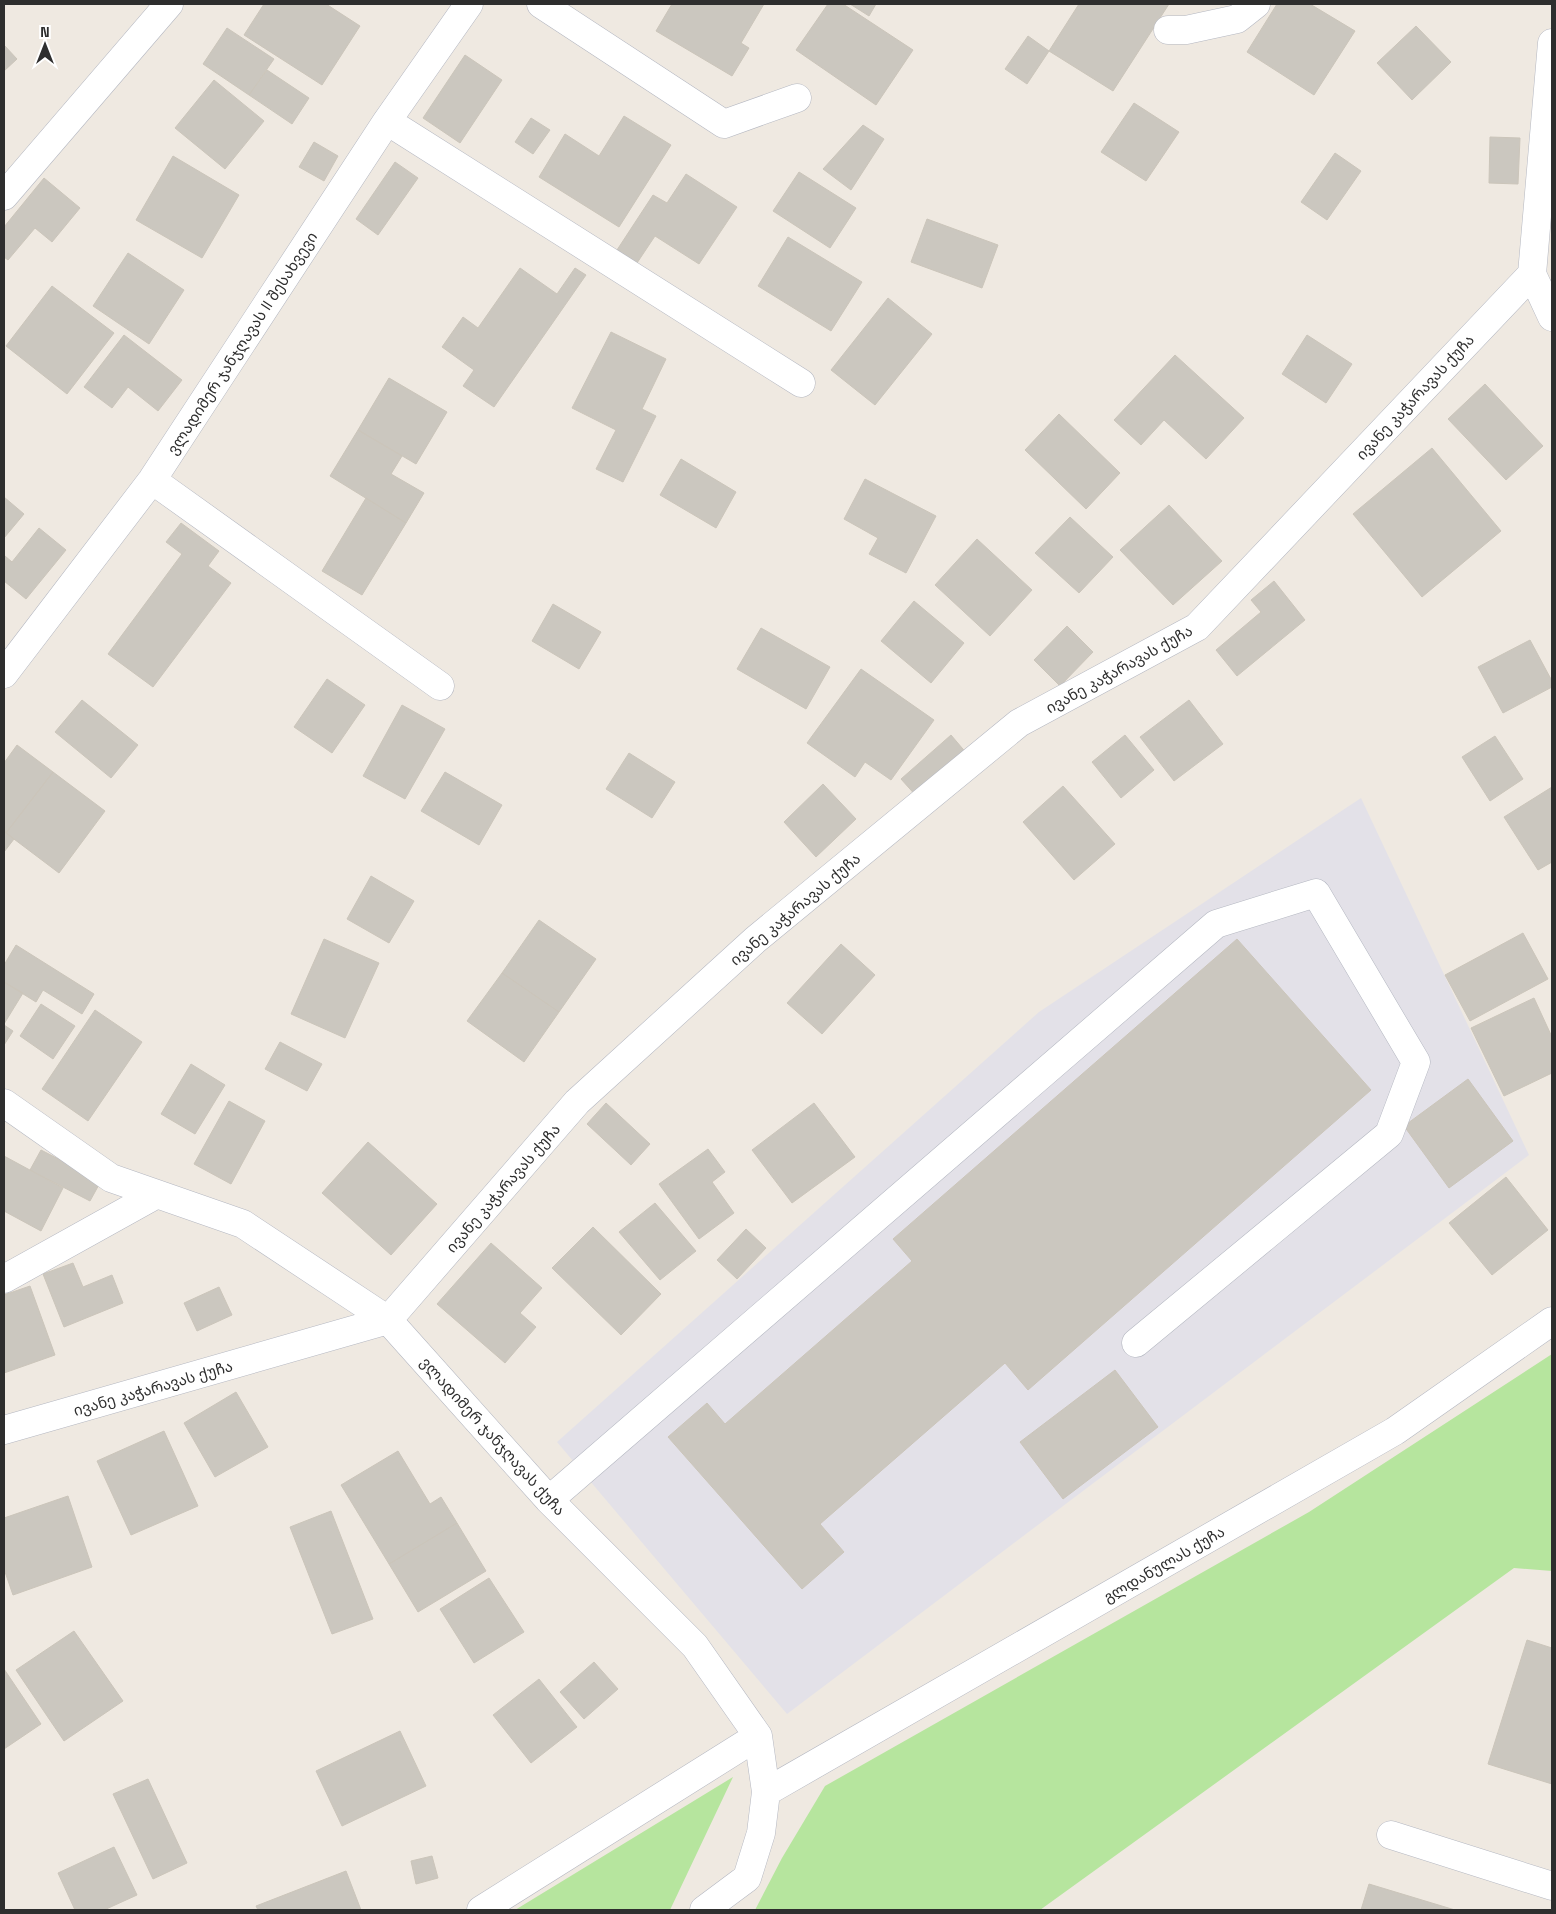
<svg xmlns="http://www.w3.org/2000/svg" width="1556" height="1914" viewBox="0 0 1556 1914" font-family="'Space Grotesk','Noto Sans Georgian',sans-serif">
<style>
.industrial{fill:#e3e1e8}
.green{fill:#b6e59e}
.building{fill:#cbc7bf;stroke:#cbc5ba}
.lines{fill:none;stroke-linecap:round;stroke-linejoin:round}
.minor-casing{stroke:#b4b7c1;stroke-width:29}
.minor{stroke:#fff;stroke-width:28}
.labels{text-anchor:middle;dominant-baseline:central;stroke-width:5;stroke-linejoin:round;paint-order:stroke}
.street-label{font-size:15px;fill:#2e2e2e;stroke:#fff}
</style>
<rect width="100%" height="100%" fill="#efe9e1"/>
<path class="industrial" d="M1361 798 1529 1155 787 1714 557 1442 1039 1012Z"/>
<path class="green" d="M1552 1354V1571L1514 1568 1040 1910H755L782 1858 825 1786 1309 1512Z
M733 1777 670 1910H515Z"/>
<path class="building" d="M264 4H326L360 26 322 85 244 35Z
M672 4H764L741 43 749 48 732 76 656 31Z
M828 4H843L913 50 876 105 796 50Z
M850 4H876L869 16Z
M1079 4H1169L1113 91 1049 51Z
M1277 4H1310L1355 31 1314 95 1247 52Z
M1416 26 1451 62 1412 100 1377 63Z
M227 28 274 59 249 95 203 64Z
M1028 36 1049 51 1027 84 1005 69Z
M4 45 17 59 4 71Z
M465 55 502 80 460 143 423 118Z
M267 70 309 98 292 124 249 95Z
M214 80 264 121 225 169 175 128Z
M1134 103 1179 132 1146 181 1101 152Z
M624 116 671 145 619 227 539 177 565 134 599 156Z
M531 118 550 130 533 154 515 142Z
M863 125 884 139 851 190 823 169Z
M1490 137 1520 138 1518 184 1489 183Z
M314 142 338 156 324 181 299 167Z
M1335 153 1361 171 1327 220 1301 202Z
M173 156 239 195 202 258 136 220Z
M395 162 418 178 378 235 356 219Z
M799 172 856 208 830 248 773 211Z
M686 174 737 207 699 264 655 236 637 263 617 250 653 195 667 203Z
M44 178 80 208 52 242 35 228 8 260 4 257V227Z
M927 219 998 245 982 288 911 262Z
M788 237 862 282 831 331 758 286Z
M128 253 184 290 149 344 93 306Z
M520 268 557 294 575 268 586 275 494 407 463 386 474 370 442 347 463 317 478 328Z
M52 286 114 333 67 394 6 346Z
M888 298 932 334 875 405 831 370Z
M611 332 666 359 642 409 656 416 623 482 596 469 616 430 572 408Z
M124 335 182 380 158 411 128 387 112 408 84 387Z
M1307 335 1352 364 1326 403 1282 374Z
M1175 355 1244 418 1206 459 1164 420 1141 445 1114 420Z
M389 378 447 412 416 464 358 430Z
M1485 384 1543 446 1506 480 1448 419Z
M1059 414 1120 473 1086 509 1025 450Z
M358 430 402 456 391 474 424 493 406 523 330 476Z
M1432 448 1501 531 1422 597 1353 514Z
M681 459 736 492 716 528 660 495Z
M865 479 936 516 906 573 869 554 878 538 844 519Z
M4 497 24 514 4 538Z
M366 498 406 523 362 595 322 571Z
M1169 505 1222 561 1173 605 1120 550Z
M1070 517 1113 557 1079 593 1035 553Z
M181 523 219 551 208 566 231 583 153 687 108 654 182 554 166 542Z
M39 528 66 550 26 599 4 581V557L5 556 12 562Z
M977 539 1032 590 990 636 935 585Z
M1274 581 1305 620 1237 676 1216 650 1261 612 1251 600Z
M914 601 964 643 931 683 881 641Z
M553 604 601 632 579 669 532 641Z
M1067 626 1093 652 1060 686 1034 660Z
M761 628 830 667 806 709 737 669Z
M1530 640 1552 681V687L1503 713 1478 667Z
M861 669 934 720 891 780 865 762 855 777 807 743Z
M327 679 365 705 332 753 294 727Z
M82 700 138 745 111 778 55 732Z
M1189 700 1223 744 1174 781 1140 737Z
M402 705 445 729 405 799 363 776Z
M951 735 968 755 918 798 901 779Z
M1125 735 1154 770 1121 798 1092 762Z
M1495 736 1523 779 1490 801 1462 757Z
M17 745 53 772 6 833 4 831V763Z
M629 753 675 782 652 818 606 789Z
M53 772 105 811 59 873 6 833Z
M445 772 502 805 479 845 421 811Z
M823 784 856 819 816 857 784 822Z
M1063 786 1115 844 1074 880 1023 822Z
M1552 787V862L1538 870 1504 817Z
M4 831 14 839 4 852Z
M371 876 414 901 389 943 347 919Z
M539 920 596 959 559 1012 502 973Z
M1523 933 1548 979 1470 1021 1445 975Z
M324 939 379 963 345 1038 291 1014Z
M1237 939 1371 1090 1028 1390 1005 1363 820 1524 844 1552 802 1589 668 1437 707 1403 725 1424 912 1261 893 1239Z
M841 944 875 975 822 1034 787 1003Z
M16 945 94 994 82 1014 43 990 36 1002 4 982V965Z
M502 973 559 1012 524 1062 467 1021Z
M4 982 23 993 4 1024Z
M1534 998 1552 1037V1073L1504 1096 1471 1028Z
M41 1004 75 1026 53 1059 20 1036Z
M95 1010 142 1042 88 1121 42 1089Z
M4 1025 13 1031 4 1045Z
M280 1042 322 1064 307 1091 265 1069Z
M191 1064 225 1085 195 1134 161 1114Z
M1468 1079 1513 1141 1449 1188 1404 1126Z
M229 1101 265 1121 231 1184 194 1164Z
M606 1103 650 1144 631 1165 587 1124Z
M814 1103 855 1157 792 1203 752 1150Z
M368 1142 437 1204 391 1255 322 1193Z
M708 1149 725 1172 712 1182 734 1213 699 1239 659 1184Z
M41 1150 101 1181 90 1201 30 1170Z
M4 1156 63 1188 41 1231 4 1211Z
M1506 1177 1548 1230 1492 1275 1449 1223Z
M655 1203 696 1251 660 1280 619 1232Z
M593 1227 661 1294 621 1335 552 1268Z
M746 1229 766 1248 737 1279 717 1260Z
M491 1243 542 1288 520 1313 536 1327 505 1363 437 1304Z
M73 1263 83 1287 112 1275 123 1303 64 1327 43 1274Z
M30 1286 55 1355 4 1373V1295Z
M219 1287 232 1315 197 1331 184 1303Z
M1115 1370 1158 1427 1063 1499 1020 1442Z
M236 1392 268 1447 215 1477 184 1423Z
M164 1431 198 1506 131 1535 97 1461Z
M398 1451 430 1504 441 1497 457 1523 389 1564 341 1485Z
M68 1496 92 1567 13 1595 4 1569V1518Z
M331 1511 373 1619 332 1634 290 1527Z
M457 1523 486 1571 418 1612 389 1564Z
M489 1578 524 1632 474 1663 440 1609Z
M74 1631 123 1701 64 1741 16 1670Z
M1527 1640 1552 1648V1784L1488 1764Z
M594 1662 618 1689 584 1719 560 1692Z
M4 1669 41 1724 4 1749Z
M539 1679 577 1727 531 1763 493 1715Z
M400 1731 426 1786 342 1826 316 1771Z
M148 1779 187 1863 153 1879 113 1794Z
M114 1847 137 1895 104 1910H75L58 1873Z
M432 1856 438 1878 416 1884 411 1861Z
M346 1871 361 1910H258L256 1906Z
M1369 1884 1455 1910H1361Z"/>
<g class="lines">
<defs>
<path id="minor" d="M541 4 724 124 797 98
M1168 30H1186L1237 19 1256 4
M1552 43 1532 274 1552 317
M387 121 801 383
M4 196 169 4
M152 480 440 686
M4 674 152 480 387 121 469 4
M4 1103 111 1178 243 1224 388 1320 549 1500 695 1646 758 1736 766 1792 761 1833 747 1878 704 1910
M4 1279 157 1194
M4 1430 388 1320 577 1102 755 940 1019 723 1197 627 1532 274
M549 1500 1216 924 1316 893 1416 1062 1389 1134 1136 1343
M766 1792 1395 1431 1552 1321
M1391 1835 1552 1886
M481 1910 758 1736"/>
</defs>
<use href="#minor" class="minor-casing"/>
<use href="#minor" class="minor"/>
</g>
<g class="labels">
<g class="street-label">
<text transform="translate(242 343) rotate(-57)">ვლადიმერ ჯანჯღავას II შესახვევი</text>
<text transform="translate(1415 397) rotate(-47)">ივანე კაჭარავას ქუჩა</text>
<text transform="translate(1119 669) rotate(-29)">ივანე კაჭარავას ქუჩა</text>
<text transform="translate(795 909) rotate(-40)">ივანე კაჭარავას ქუჩა</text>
<text transform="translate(503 1188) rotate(-49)">ივანე კაჭარავას ქუჩა</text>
<text transform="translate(153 1388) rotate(-16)">ივანე კაჭარავას ქუჩა</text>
<text transform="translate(493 1436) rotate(48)">ვლადიმერ ჯანჯღავას ქუჩა</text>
<text transform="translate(1164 1564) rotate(-30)">გლდანულას ქუჩა</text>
</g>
</g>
<rect width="1556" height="1914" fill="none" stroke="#2e2e2e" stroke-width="10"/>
<g transform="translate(45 45)" stroke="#ffffff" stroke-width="4" paint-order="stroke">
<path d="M0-4L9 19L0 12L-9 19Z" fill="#2e2e2e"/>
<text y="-8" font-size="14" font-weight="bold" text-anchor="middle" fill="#2e2e2e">N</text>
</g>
</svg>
